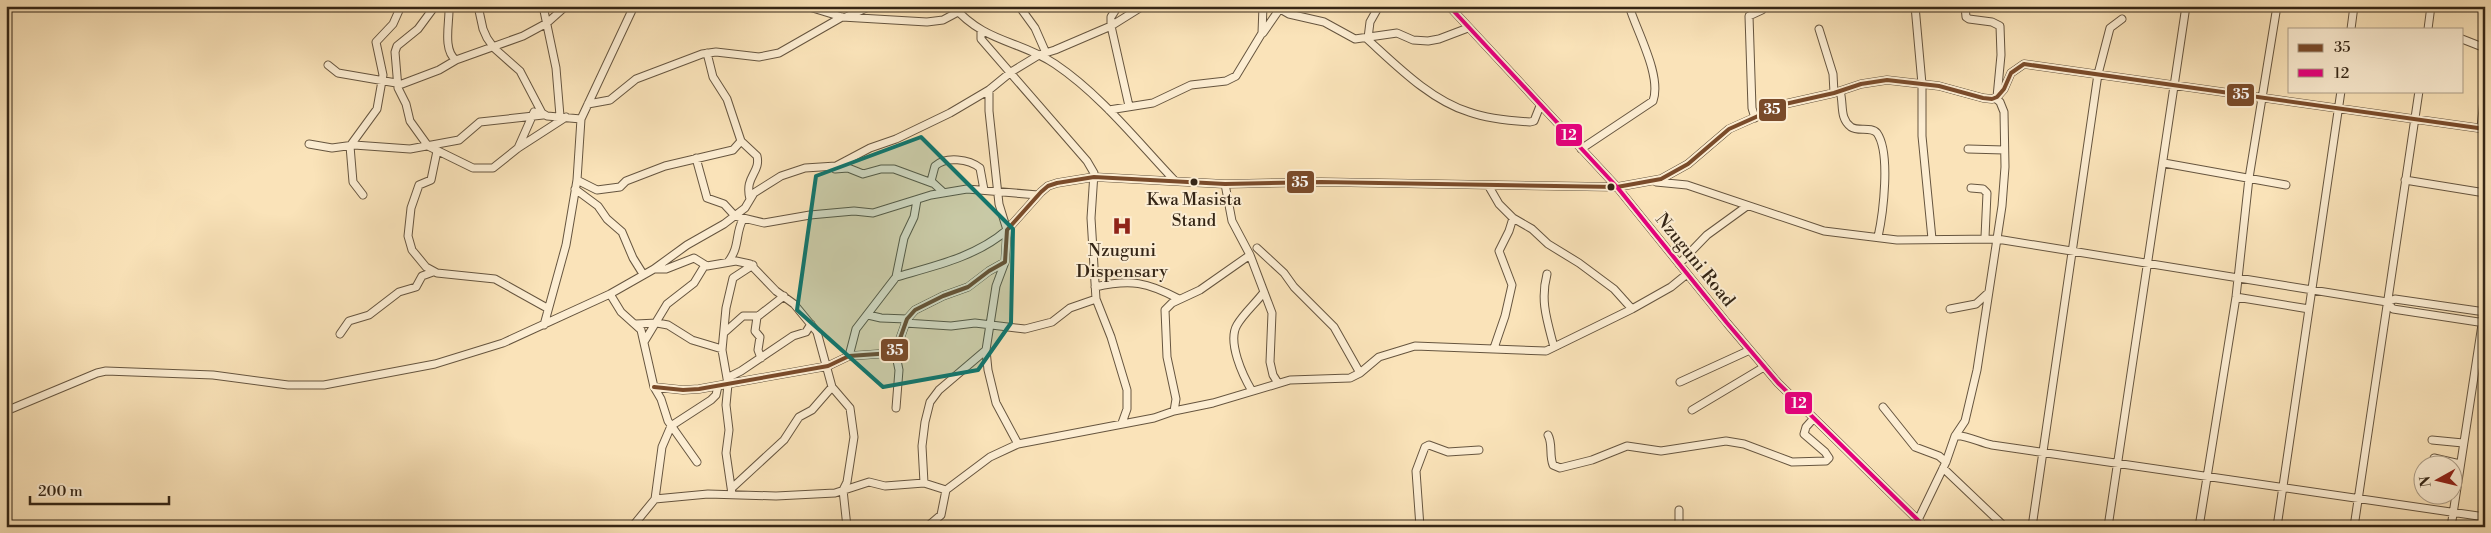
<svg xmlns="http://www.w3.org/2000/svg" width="2491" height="533" viewBox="0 0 2491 533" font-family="'Libre Bodoni',serif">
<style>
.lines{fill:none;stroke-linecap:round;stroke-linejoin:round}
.minor-casing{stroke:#66553f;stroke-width:9}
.minor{stroke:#fcedd2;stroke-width:7}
.bus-1-casing{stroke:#fcedd2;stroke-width:8}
.bus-2-casing{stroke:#fcedd2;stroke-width:8}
.bus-1{stroke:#7a4b2a;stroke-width:4}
.bus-2{stroke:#e5007d;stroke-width:4}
.marked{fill:#0f766e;fill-opacity:0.2;stroke:#0f766e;stroke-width:4;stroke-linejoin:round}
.bus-dot{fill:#352616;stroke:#fcedd2;stroke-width:2}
.labels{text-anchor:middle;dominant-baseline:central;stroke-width:4;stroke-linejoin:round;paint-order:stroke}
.bus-label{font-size:17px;fill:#352616;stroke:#fcedd2}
.poi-label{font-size:18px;fill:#352616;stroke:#fcedd2}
.street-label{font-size:18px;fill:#352616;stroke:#fcedd2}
.line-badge{stroke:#fcedd2;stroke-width:2}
.badge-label{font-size:14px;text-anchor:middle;font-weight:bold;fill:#fff}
</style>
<rect width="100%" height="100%" fill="#fae3b9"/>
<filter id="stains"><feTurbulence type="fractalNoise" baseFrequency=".004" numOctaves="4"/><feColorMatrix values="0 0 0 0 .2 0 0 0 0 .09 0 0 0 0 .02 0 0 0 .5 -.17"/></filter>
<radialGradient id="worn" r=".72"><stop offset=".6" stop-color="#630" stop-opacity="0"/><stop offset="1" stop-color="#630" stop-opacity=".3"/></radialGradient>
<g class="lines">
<defs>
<path id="minor" d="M435 6 418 29 397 46 395 52 398 88 406 104 410 121 428 146 473 168H493L518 148 566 117
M449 6C450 21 442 50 456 60
M478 6 483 29 487 38 494 48 520 71 542 113 547 116 581 119
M543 6 556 68 560 116
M806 6 842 17 927 22 943 20 958 12
M953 6C985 43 1019 40 1055 64 1101 95 1137 141 1175 181
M1019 6 1035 28 1046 53
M1118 6 1111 17V26L1129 106
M1275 6 1289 14 1324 22 1355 39 1397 33 1413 40 1428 41 1439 39 1468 28
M1449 6 1617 187 1727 323 1778 383 1925 527
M1915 6 1922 84V136L1932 239
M1965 6 1966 17 1969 19 1992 22 2000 26 2001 55 1997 97
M846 17 871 6
M1819 29 1833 74 1834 93
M2351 29 2354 6
M2428 29 2431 6
M981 30V39L1087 161 1094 173 1091 218 1096 299 1111 337 1127 390V409L1122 423
M1263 33 1281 7
M1366 38C1396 65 1430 100 1469 112 1486 118 1513 121 1530 122L1534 121 1540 106
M1368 38 1370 22 1379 6
M2462 39 2485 48
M707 53 713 77 727 99 741 141 757 156C761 173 744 176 750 199
M328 65 338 73 402 84 439 70 456 60 523 36 547 23 566 6
M1840 91C1844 104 1839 118 1851 127 1858 132 1871 126 1877 133 1891 153 1883 214 1878 237
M588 104 610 100 636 79 702 54 716 52 759 57 779 53 842 17
M1109 110 1153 103 1191 85 1226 81 1236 76 1262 33 1263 6
M1755 118 1752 108 1749 16 1762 10 1764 6
M2481 128 2485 90
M309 144 332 148 354 145 410 149 459 140 480 122 543 115
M518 148 534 112
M1581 149 1653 101C1662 76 1637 32 1629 6
M1968 149 2004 150
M437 151 431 180 419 185 411 208 408 236 412 250 426 267 437 273 495 279 547 308
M696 158 707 198 724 204 735 216 764 223 810 215 854 211 873 213 931 195 967 189 1038 195
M2164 163 2286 185
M835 169 848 168 863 174 881 169H894L932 183
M577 180 597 190 620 187 626 181 665 166 733 150 741 141
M2405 180 2485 193
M1656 182 1687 185 1824 231 1897 240 1997 239 2387 302 2395 299 2485 312
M1225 184 1232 221 1250 255 1272 313 1270 362 1273 375 1278 383
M1488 185 1499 204 1513 218 1532 229 1548 244 1579 263 1614 289 1632 309
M1971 188 1983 189 1987 193 1985 237
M575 189 598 206 607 219 622 232 633 258 643 274
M943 192 931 181 935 166C946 156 969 159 980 168L984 190
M363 195 353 182 350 146 377 109 383 75 376 42 393 24 401 6
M1257 248 1284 273 1294 287 1334 327 1360 373
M728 262C740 247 735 234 743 219
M1005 262 996 286 986 350 988 370 996 403 1018 444
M1679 264 1707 235 1747 206
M654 269H666L694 258 707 266 736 261 750 264 776 291 794 304 817 332 832 387 850 408 854 437 847 482 843 490 847 527
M1547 274C1540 301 1547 320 1554 347
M896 277C934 266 976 257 1007 230L999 204 989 111V90
M1095 287C1131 279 1147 282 1179 299
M610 294 621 312 641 330 654 387 661 399 668 421 697 462
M2236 297 2309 309
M2387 302 2393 309 2485 323
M1950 309 1976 304 1988 293
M868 315 881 318 907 319
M905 323 951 326 975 323 1025 329 1052 322 1070 308 1096 299
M636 324 657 323 668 325 692 340 722 349
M544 325 566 245 577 180 581 119 634 6
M725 332 743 316H757
M340 334 349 321 369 315 399 292 416 287 422 276 433 272
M644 342 667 304 694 283 705 265
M1494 348 1505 316 1512 285 1499 251 1509 231 1513 218
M895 351 899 370 896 408
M849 356 856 329 896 277 904 238 914 217 917 200
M761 358 758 350 760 337 755 331 757 317 784 296
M727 378 741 371 793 336 806 332 811 324
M1680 382 1750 350
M654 387 683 390 699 389 828 366 849 356 892 353 897 347 907 319 915 310 943 296 968 287 989 271 1005 262 1007 230 1041 192 1048 186 1057 183 1094 177 1225 184 1321 182 1617 187 1661 179 1688 164 1729 129 1785 104 1834 93 1861 84 1887 80 1939 86 1983 98 1992 99 1997 97 2004 89 2011 73 2024 64 2485 129
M1252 391C1243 376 1227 342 1237 325 1244 313 1256 303 1264 292
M1883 407 1915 447 1939 456 1946 462
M1692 410 1764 367
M6 411 97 373 106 371 213 375 288 385H324L435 364 503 343 610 294 654 269 687 245 724 224 745 208 754 193 781 176 805 168 836 166 870 148 896 139 950 113 989 90 1011 72 1039 55 1055 50 1111 26 1143 6
M1174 411 1176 399 1167 357 1165 310 1172 303 1200 290 1250 255
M1548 435C1553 444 1549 455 1553 465L1560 468 1592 460 1627 446 1661 451 1726 441 1744 444 1792 462 1826 461 1829 458 1825 452 1804 434 1806 427 1814 418
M1955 436C1964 434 1981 443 1992 445L2485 517
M2432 440 2463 443
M2434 458 2460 464
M1943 468 2005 527
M924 483 922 446 925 422 930 402 939 390 986 350
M732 488 784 440 799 417 812 410 832 387
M732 494 726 453 729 430 726 405 728 384 722 350 726 308 733 278 753 265
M655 499 708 494 776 496 835 493 869 482 885 486 924 483 946 490
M1918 520 1946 462 1955 436 1965 421 1977 370 2002 206 2005 167 2004 112 2000 102 1995 98
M632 527 655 499 662 447 671 426 711 400 716 395 718 386
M927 527 941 515 946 490 990 457 1018 444 1154 418 1174 411 1213 403 1290 380 1350 378 1360 373 1379 357 1415 346 1546 351 1632 309 1671 287 1687 274
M1420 527 1416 471 1425 447 1429 445 1448 452 1479 450
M1679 527V510
M2032 527 2098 74 2110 28 2122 19
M2108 527 2186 6
M2199 527 2236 297 2249 178 2277 6
M2277 527 2341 91
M2354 527 2419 91
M2451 527 2485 305"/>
</defs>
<use href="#minor" class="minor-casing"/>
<use href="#minor" class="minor"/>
<defs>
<path id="bus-1" d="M654 387 683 390 699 389 828 366 849 356 892 353 897 347 907 319 915 310 943 296 968 287 989 271 1005 262 1007 230 1041 192 1048 186 1057 183 1094 177 1225 184 1321 182 1617 187 1661 179 1688 164 1729 129 1785 104 1834 93 1861 84 1887 80 1939 86 1983 98 1992 99 1997 97 2004 89 2011 73 2024 64 2485 129"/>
<path id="bus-2" d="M1449 6 1617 187 1727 323 1778 383 1925 527"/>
</defs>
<use href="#bus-1" class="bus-1-casing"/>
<use href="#bus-2" class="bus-2-casing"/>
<use href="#bus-1" class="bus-1"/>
<use href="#bus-2" class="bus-2"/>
</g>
<path class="marked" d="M921 137 1013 229 1011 323 978 370 883 387 797 310 816 176Z"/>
<defs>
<symbol id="hospital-bare" viewBox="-9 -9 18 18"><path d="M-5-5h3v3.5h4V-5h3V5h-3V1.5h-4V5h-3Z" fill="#8f2418" stroke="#fcedd2" stroke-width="2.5" paint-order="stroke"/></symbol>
</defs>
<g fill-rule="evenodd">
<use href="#hospital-bare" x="1108" y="212" width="28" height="28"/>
</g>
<g class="bus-dot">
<circle cx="1194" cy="182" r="4.5"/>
<circle cx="1611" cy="187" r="4.5"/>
</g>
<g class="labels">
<g class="bus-label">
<text x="1194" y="200">Kwa Masista<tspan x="1194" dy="21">Stand</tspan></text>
</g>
<g class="poi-label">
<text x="1122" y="250">Nzuguni<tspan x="1122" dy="21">Dispensary</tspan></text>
</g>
<g class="street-label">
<text transform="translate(1695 260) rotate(51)">Nzuguni Road</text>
</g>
</g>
<g class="line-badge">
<rect x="2226" y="83" width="29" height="24" rx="5" fill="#7a4b2a"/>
<rect x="1758" y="98" width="29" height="24" rx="5" fill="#7a4b2a"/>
<rect x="1555" y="123" width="28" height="24" rx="5" fill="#e5007d"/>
<rect x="1286" y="170" width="29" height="24" rx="5" fill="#7a4b2a"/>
<rect x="880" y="338" width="29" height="24" rx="5" fill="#7a4b2a"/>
<rect x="1784" y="391" width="29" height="24" rx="5" fill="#e5007d"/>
</g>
<g class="badge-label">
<text x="2241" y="99">35</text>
<text x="1772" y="114">35</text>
<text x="1569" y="140">12</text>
<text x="1300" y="187">35</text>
<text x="895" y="355">35</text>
<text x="1799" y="408">12</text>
</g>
<rect width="2491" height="533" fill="none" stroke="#fae3b9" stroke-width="25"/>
<rect x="8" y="8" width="2476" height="518" fill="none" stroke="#352616" stroke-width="2.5"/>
<rect x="12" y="12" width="2466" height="508" fill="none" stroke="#352616"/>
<rect x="2288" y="28" width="175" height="65" fill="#fcedd2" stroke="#ac9d87"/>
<rect x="2298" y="44" width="25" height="8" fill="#7a4b2a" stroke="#ac9d87"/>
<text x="2334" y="52" font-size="15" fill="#352616">35</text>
<rect x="2298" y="69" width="25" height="8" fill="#e5007d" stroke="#ac9d87"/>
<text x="2334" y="78" font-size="15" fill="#352616">12</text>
<g transform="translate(2438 480) rotate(262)"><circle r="24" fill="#fcedd2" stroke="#ac9d87"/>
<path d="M0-4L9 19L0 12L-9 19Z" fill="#8f2418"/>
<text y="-8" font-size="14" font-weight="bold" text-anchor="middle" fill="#352616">N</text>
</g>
<path d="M30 496v8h139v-8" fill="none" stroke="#352616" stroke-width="2.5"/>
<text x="38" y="496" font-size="15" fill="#352616" stroke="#fcedd2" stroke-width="4" paint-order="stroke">200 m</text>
<rect width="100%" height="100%" filter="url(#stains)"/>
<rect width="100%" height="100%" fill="url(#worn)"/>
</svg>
